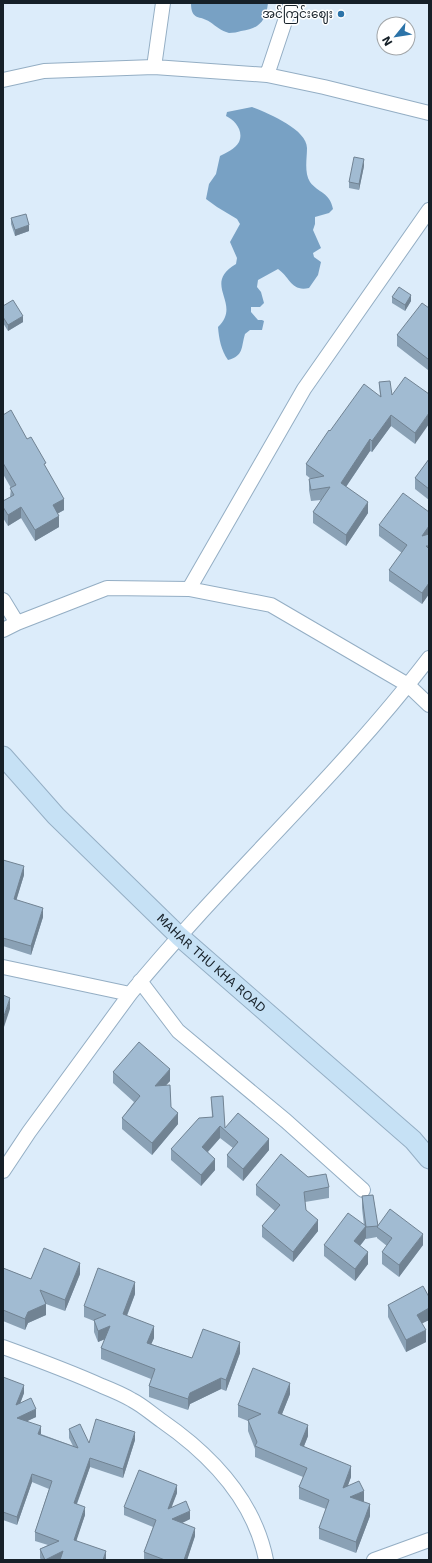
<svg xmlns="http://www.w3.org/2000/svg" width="432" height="1563" viewBox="0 0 432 1563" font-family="'DejaVu Sans','Noto Sans Myanmar',sans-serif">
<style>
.water{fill:#78a1c4}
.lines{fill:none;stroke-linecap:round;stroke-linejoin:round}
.street-casing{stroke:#94aec4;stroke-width:16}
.secondary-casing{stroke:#94aec4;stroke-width:21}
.street{stroke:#fff;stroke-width:14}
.secondary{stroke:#c6e1f5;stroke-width:19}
.wall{fill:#8aa1b5}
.shaded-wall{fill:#718393}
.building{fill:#a1bbd2;stroke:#718393}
.poi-dot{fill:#2c73a8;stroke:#fff;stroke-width:1.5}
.labels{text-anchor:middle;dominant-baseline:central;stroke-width:3;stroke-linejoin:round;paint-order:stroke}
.poi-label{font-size:12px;fill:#162028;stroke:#fff;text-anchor:end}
.street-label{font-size:12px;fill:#162028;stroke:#fff}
</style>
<rect width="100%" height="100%" fill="#dcecfa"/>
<path class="water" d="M191 3H268C266 21 259 29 241 31 238 32 233 33 229 33 221 31 216 26 210 22 200 15 191 21 191 3Z
M252 107C267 113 307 129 307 148 307 159 304 172 310 182 318 193 330 192 333 209L329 213 315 217V224L313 230 321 248 313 253 314 257 321 262 318 275 309 288C291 292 290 277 278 269L258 280 257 287 261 292 264 303 260 307H251V312L258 320H262L264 321 262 330H250L245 334C241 347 244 356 228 360 221 350 219 339 218 327 243 303 201 285 236 264L237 258 230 242 240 224 237 219 217 207 206 199 209 184 216 174 220 156C226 153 235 149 239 142 244 131 235 120 226 116L227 112Z"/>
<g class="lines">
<defs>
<path id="street" d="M154 67 163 3
M267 75 291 3
M3 80 44 71 154 67 267 75 324 87 429 113
M189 589 304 389 429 210
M3 600 17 623
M3 630 17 623 107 588 189 589 271 605 408 685 429 705
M3 967 130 994
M140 981 178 1031 286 1121 363 1190
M3 1171 29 1132 130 994C225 878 338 777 429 658
M3 1347C36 1359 69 1371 102 1386 112 1390 122 1394 132 1400 142 1405 152 1414 162 1421 211 1455 254 1499 266 1560
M374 1560 429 1540"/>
<g id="secondary">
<path id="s1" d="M3 756 56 816 179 936 413 1140 429 1159"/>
</g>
</defs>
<use href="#street" class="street-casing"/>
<use href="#secondary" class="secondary-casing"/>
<use href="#street" class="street"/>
<use href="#secondary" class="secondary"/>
</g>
<path class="wall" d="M364 166 359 190 349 188V182Z
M11 218 29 231 15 236 11 224Z
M392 297 411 301 405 311 392 303Z
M3 306 23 322 8 331 3 323Z
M429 308V370H428L397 346V335Z
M379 382 392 395 429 394 415 444 391 426 372 452 370 451 346 487 368 513 346 546 313 523V512L321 500 311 501 309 490V479H311L306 475V464L330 431 380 396Z
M3 415 27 439 46 468 64 510 57 514 59 527 35 541 21 518 8 526 3 518V501L10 497 11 488 3 474Z
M429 459V500L415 489V478Z
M429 512V594L422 604 389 581V570L402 553 379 536V525Z
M3 860 24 875 16 900 43 917 31 955 3 946Z
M113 1072 170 1081 166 1085 171 1107 178 1124 152 1155 122 1129V1118L134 1102 113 1083Z
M211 1097 225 1128 269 1150 243 1181 227 1167V1155L233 1148 220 1138 208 1152 215 1170 201 1186 171 1160V1149L212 1117Z
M308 1177 329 1187V1198L305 1202 306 1210 318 1231 293 1262 262 1237V1226L275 1211 256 1195V1185Z
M373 1195 378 1227 423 1245 399 1277 382 1264V1252L387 1246 377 1238V1237L366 1239V1234V1238L360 1246 368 1264 355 1281 324 1256V1245L364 1226 362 1208V1196Z
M3 1268 31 1279 80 1274 65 1311 46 1304V1315L28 1323 25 1330 3 1321Z
M135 1294 127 1316 154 1338 151 1344 192 1358 240 1353 226 1391 221 1389 190 1404 188 1410 149 1397V1386L151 1379 101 1359V1348L105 1339 98 1342 94 1332V1321L84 1317V1306Z
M429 1297V1320L422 1323 426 1342 406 1352 388 1317V1305Z
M3 1377 24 1393 20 1404 36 1417 27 1421 41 1434 73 1446 69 1438V1429L89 1443 135 1440 123 1478 90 1467 77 1504 85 1515 76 1540 106 1559V1560H41L40 1558V1549L48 1545 35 1541V1532L49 1489 32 1482 17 1525 3 1520Z
M290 1394 282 1414 308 1436 304 1446 351 1477 348 1485 364 1502 370 1516 356 1553 319 1539V1528L326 1509 299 1499V1487L303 1477 255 1457V1449L248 1431V1421L238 1417V1405Z
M177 1493 171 1507 190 1519 182 1523 195 1536 187 1560H144V1552L153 1527 124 1515V1507Z"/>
<path class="shaded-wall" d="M364 159V166L359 190V184Z
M29 225V231L15 236V230Z
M411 295V301L405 311V305Z
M23 316V322L8 331V325Z
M429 358V370H428V359Z
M429 413V424L415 444V433Z
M391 415V426L372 452V441Z
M370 439V451L341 494V483Z
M64 499V510L53 516V505Z
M368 502V513L346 546V535Z
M21 507V518L8 526V515Z
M59 516V527L35 541V530Z
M429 526V537L422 536Z
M429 583V594L422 604V593Z
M24 866V875L14 908V899Z
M43 908V917L31 955V946Z
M10 998V1009L3 1030V1019Z
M170 1069V1081L155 1097V1086Z
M178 1113V1124L152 1155V1143Z
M220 1126V1138L202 1158V1147Z
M269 1139V1150L243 1181V1169Z
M215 1159V1170L201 1186V1175Z
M318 1220V1231L293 1262V1252Z
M366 1226V1238L354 1253V1241Z
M423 1234V1245L399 1277V1265Z
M368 1252V1264L355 1281V1269Z
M80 1263V1274L65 1311V1300Z
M135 1282V1294L123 1325V1314Z
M46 1304V1315L28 1323 25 1330V1319L28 1312Z
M429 1308V1320L417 1326V1315Z
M110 1326V1337L98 1342V1331Z
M154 1326V1338L147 1354V1343Z
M426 1330V1342L406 1352V1340Z
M240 1342V1353L226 1391V1380Z
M221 1378V1389L190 1404 188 1410V1399L190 1393Z
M290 1383V1394L278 1424V1413Z
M24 1385V1393L16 1414V1405Z
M36 1409V1417L17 1426V1418Z
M308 1425V1436L300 1456V1445Z
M41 1426V1434H38Z
M135 1432V1440L123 1478V1469Z
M90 1458V1467L74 1511V1503Z
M351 1466V1477L343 1499V1488Z
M32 1474V1482L17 1525V1517Z
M177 1485V1493L168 1517V1509Z
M364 1491V1502L350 1497Z
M370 1504V1516L356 1553V1542Z
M85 1507V1515L74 1548V1540Z
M190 1511V1519L172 1528V1519Z
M195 1528V1536L187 1560H184Z
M63 1551 61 1560H45Z
M106 1551V1560H103Z"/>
<path class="building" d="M354 157 364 159 359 184 349 182Z
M26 214 29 225 15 230 11 218Z
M399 287 411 295 405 305 392 297Z
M13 300 23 316 8 325 3 317V306Z
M422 303 429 308V358L428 359 397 335Z
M405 377 429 394V413L415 433 391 415 372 441 370 439 341 483 368 502 346 535 313 512 330 487 311 490 309 479 324 476 306 464 329 430 330 431 364 384 381 397 379 382 390 381 392 395Z
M11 410 27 439 31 437 46 463 44 464 64 499 53 505 59 516 35 530 21 507 8 515 3 507V501L14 495 10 488 16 485 3 463V415Z
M429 459V489L415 478Z
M403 493 429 512V526L422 536 429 534V546H426L429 549V583L422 593 389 570 407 545 379 525Z
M3 860 24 866 14 899 43 908 31 946 3 938Z
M3 995 10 998 3 1019Z
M139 1042 170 1069 155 1086 170 1085 171 1107 178 1113 152 1143 122 1118 140 1096 113 1072Z
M223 1096 225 1128 238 1113 269 1139 243 1169 227 1155 238 1142 220 1126 202 1147 215 1159 201 1175 171 1149 199 1118 213 1117 211 1097Z
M281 1154 308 1177 326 1174 329 1187 304 1192 306 1210 318 1220 293 1252 262 1226 280 1205 256 1185Z
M373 1195 378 1226 366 1227 362 1196Z
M390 1209 423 1234 399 1265 382 1252 392 1238 377 1227Z
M348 1213 366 1226 354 1241 368 1252 355 1269 324 1245Z
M44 1248 80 1263 65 1300 40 1290 46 1304 28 1312 25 1319 3 1310V1268L31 1279Z
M98 1268 135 1282 123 1314 154 1326 147 1343 192 1358 203 1329 240 1342 226 1380 221 1378 190 1393 188 1399 149 1386 155 1369 101 1348 110 1326 98 1331 94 1320 106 1315 84 1306Z
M423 1286 429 1297V1308L417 1315 426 1330 406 1340 388 1305Z
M253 1368 290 1383 278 1413 308 1425 300 1445 351 1466 343 1488 359 1481 364 1491 350 1497 370 1504 356 1542 319 1528 329 1500 299 1487 307 1468 255 1446 257 1442 248 1420 261 1414 238 1405Z
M3 1377 24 1385 16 1405 31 1398 36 1409 17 1418 41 1426 38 1434 78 1448 69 1429 80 1424 89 1443 96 1419 135 1432 123 1469 90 1458 74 1503 85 1507 74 1540 106 1551 103 1560H60L63 1551 45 1560 40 1549 59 1541 35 1532 52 1481 32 1474 17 1517 3 1512Z
M139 1470 177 1485 168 1509 186 1501 190 1511 172 1519 195 1528 184 1560H165L144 1552 156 1520 124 1507Z"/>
<circle class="poi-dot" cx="341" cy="14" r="4"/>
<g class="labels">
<g class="poi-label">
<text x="333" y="14">အင်ကြင်းဈေး</text>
</g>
<g class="street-label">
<text stroke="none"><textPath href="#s1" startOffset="294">MAHAR THU KHA ROAD</textPath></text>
</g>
</g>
<rect width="432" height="1563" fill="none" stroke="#162028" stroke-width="8"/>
<g transform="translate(396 36) rotate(240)"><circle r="19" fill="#ffffff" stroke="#a2a6a9"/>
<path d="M0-3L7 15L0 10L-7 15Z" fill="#2c73a8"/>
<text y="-6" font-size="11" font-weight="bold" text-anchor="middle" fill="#162028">N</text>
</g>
</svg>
